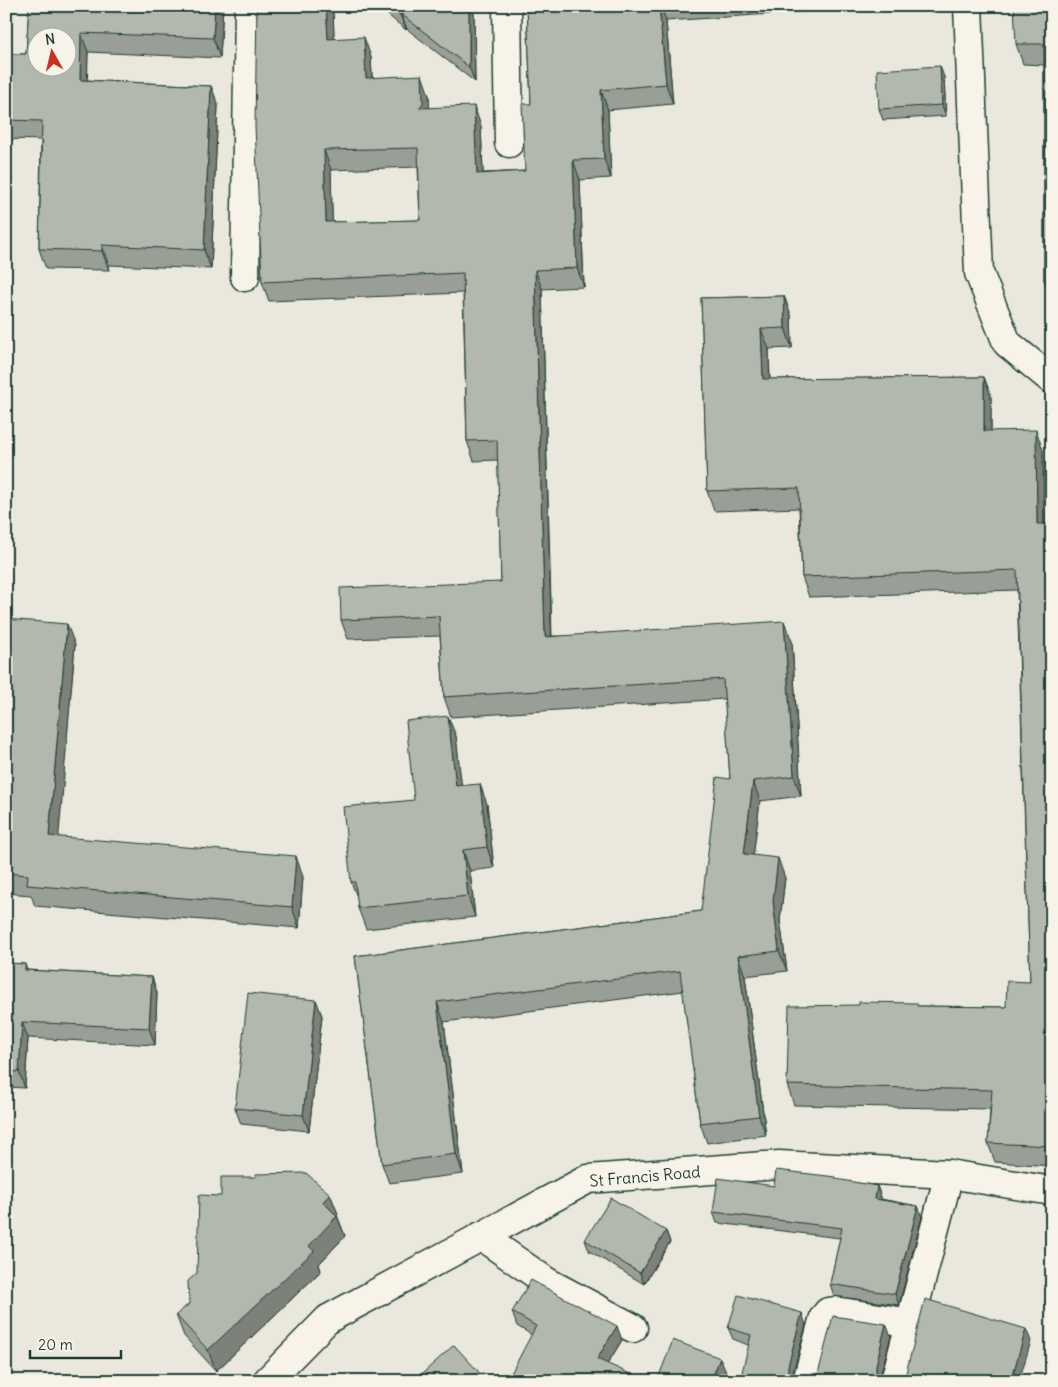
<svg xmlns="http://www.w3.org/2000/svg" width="1058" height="1387" viewBox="0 0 1058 1387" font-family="Delius,sans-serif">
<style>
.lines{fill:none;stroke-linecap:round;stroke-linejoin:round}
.street-casing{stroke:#1f3d34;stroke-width:31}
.secondary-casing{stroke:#1f3d34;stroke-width:31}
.street{stroke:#f7f3e8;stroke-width:28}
.secondary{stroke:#f7f3e8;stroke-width:28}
.wall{fill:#999e96;stroke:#1f3d34;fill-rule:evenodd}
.shaded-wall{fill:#7d817a;stroke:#1f3d34}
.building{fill:#b2b8ae;stroke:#1f3d34;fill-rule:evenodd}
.labels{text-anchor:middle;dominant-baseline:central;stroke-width:5;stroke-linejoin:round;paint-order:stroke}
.street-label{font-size:16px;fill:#1f3d34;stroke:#f7f3e8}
</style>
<rect width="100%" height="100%" fill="#eae8dd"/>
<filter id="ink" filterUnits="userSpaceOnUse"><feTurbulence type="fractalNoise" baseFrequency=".02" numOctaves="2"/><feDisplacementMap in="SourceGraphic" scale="10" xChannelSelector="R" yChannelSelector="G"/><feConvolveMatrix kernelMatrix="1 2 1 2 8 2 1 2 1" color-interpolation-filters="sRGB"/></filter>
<g filter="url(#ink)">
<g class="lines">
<defs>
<path id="street" d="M507 6 509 143
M245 277 249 6
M481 1236 547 1282 633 1328
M807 1381 824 1317 828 1312 835 1311 911 1323
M895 1381 949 1174"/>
<path id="secondary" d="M968 6 979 273 1007 343 1052 380
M267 1381 328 1319 588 1179 779 1165 949 1174 1052 1191"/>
</defs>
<use href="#street" class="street-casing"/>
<use href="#secondary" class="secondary-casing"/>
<use href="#street" class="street"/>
<use href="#secondary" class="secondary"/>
</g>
<path class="wall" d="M29 6H223L220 58 88 52 87 80 211 86 218 105 211 269 109 265V270L46 269 39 249 41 140 6 139V54H26Z
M257 6H331L333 11 334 39 371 57 372 77 429 95V108L481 126 483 173 525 171 531 104 527 6H893L666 21 673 104 608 110 611 178 580 180 584 287 542 289 552 636 792 641 801 796 760 801 753 855 785 878 780 920 787 971 745 976 766 1135 707 1143 700 1123 683 991 444 1022 463 1174 389 1183 382 1164 355 956 701 911 730 779 725 699 451 717 444 697 440 636 348 639 341 620 501 582 498 460 474 461 467 441 463 293 269 301 262 282ZM418 167 420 220 332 222 331 170Z
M377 6H471L474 14 475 82 407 29 406 30Z
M1052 6V301L1044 280V65L1023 64 1016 44Z
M944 77 946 116 883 120 879 109Z
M784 296 791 315 792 348 769 349 770 379 984 377 991 396V431L1043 450 1044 524H1052V1166L995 1162 988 1143 990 1109 794 1105 787 1085 918 1006 1006 1007 1030 982 1017 590 809 597 802 577 799 508 714 511 707 491 701 298Z
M6 619 75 645 58 837 303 877 299 928 35 906 31 895 6 893Z
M456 736 461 785 487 804 494 868 470 871 475 917 366 929 358 908 357 897 351 882 414 800Z
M6 963 25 964 27 970 152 977 157 993 155 1045 28 1038 25 1088 6 1087Z
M316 1000 322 1016 309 1131 241 1124 235 1108Z
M837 1180 877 1186 881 1197V1199L918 1206 922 1217 899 1305 834 1296 830 1284 840 1238 717 1223 713 1212 774 1186Z
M330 1194 338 1214 337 1215 345 1236 319 1264 321 1271 216 1371 184 1336 176 1315 189 1304 197 1273 221 1196Z
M666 1231 670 1242 644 1284 589 1251 585 1240Z
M512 1312 622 1340 608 1363 532 1335 517 1326Z
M806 1325 792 1377 748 1345 733 1339 728 1328Z"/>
<path class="shaded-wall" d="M215 6H223L220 58 213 38Z
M326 6H331L333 11 335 59 328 39Z
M469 6H471L474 14 475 82 469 67Z
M659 6H661L666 21 673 104 666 84Z
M401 14 407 29 406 30 400 15Z
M81 33 88 52 87 100 80 80Z
M364 37 371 57 373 97 366 78Z
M940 66 944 77 946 116 942 105Z
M422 75 429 95 430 123 419 108Z
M211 86 218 105 211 269 204 250Z
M601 90 608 110 611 178 604 159Z
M474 106 481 126 484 193 477 174Z
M324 150 331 170 333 242 326 222Z
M573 160 580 180 584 287 577 268Z
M102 245 109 265V270L102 251Z
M535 270 542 289 552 656 545 637Z
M784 296 791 315 792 348 785 328Z
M761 329 769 349 770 398 763 379Z
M984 377 991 396V451L984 431Z
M1036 430 1043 450 1044 544 1037 524Z
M784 621 792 641 801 796 794 776Z
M67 624 75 645 57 857 49 836Z
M448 716 456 736 464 807 456 786Z
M753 781 760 801 751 874 744 854Z
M480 784 487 804 494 868 487 847Z
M463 850 470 871 475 917 468 896Z
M296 856 303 877 299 928 292 907Z
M778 858 785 878 780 920 787 971 779 951 773 901Z
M738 956 745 976 766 1135 759 1116Z
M152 977 157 993 155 1045 149 1028Z
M316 1000 322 1016 309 1131 303 1115Z
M437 1002 444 1022 463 1174 456 1154Z
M22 1022 28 1038 25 1088 19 1072Z
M877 1186 881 1197 879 1210 875 1199Z
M330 1194 338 1214 331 1223 337 1216 345 1236 319 1264 321 1271 216 1371 208 1350 309 1246 323 1202Z
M918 1206 922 1217 899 1305 895 1294Z
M666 1231 670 1242 644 1284 640 1273Z
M802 1313 806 1325 792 1377V1381L788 1374V1366Z
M886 1324 891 1336 880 1377V1381L876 1373V1365Z
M617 1326 622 1340 602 1373 597 1359Z
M1026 1329 1031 1341 1019 1381H1011Z
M720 1358 726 1372 722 1381H711Z"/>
<path class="building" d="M29 6H215L213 38 81 33 80 80 211 86 204 250 102 245V251L39 249 42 121 6 120V54H26ZM38 38H68V68H38Z
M257 6H326L328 39 364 37 366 78 422 75 423 103 419 108 474 106 477 174 525 171 522 104H531L527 6H659L666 84 601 90 604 159 573 160 577 268 535 270 545 637 784 621 794 776 753 781 744 854 778 858 773 901 779 951 738 956 759 1116 700 1123 680 971 437 1002 456 1154 382 1164 355 956 701 911 717 777 730 779 723 679 444 697 439 616 341 620 340 588 501 582 497 440 467 441 463 273 262 282 255 126ZM418 148 420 220 326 222 324 150Z
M390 6H469V67L401 14 400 15Z
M1014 6H1052V280H1044V44H1016Z
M940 66 942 105 879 109 877 70Z
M784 296 785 328 761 329 763 379 984 377V431L1036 430 1037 524H1052V1146L988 1143 992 1090 787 1085 789 1006 859 1005V1002L917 1003V1006L1006 1007 1007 981 1030 982 1017 570 802 577 799 488 707 491 701 298Z
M6 619 67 624 49 836 296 856 292 907 27 885 28 875 6 873Z
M448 716 456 786 480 784 487 847 463 850 468 896 358 908 355 882H351L343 807 414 800 406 721Z
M6 963 25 964V970L152 977 149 1028 22 1022 19 1072 6 1071Z
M248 993 316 1000 303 1115 235 1108Z
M776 1170 836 1177V1179L877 1186 875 1199 918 1206 895 1294 830 1284 842 1228 713 1212 718 1178 774 1186Z
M306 1173 330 1194 323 1202 337 1216 309 1246 314 1251 208 1350 176 1315 189 1304 188 1281 197 1273 199 1195 221 1196V1177H256V1174Z
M611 1198 666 1231 640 1273 585 1240Z
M531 1280 617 1326 597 1359 646 1381H507L536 1326 512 1312Z
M738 1295 802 1313 788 1366V1374L793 1381H740L751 1335 728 1328Z
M925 1299 1026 1329 1011 1381H901L906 1373Z
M833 1316 886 1324 876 1365V1373L881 1381H813L818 1374Z
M673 1340 720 1358 711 1381H657Z
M454 1345 487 1381H414Z"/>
</g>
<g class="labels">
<g class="street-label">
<text transform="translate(645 1176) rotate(-5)">St Francis Road</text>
</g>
</g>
<rect width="1058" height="1387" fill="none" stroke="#f7f3e8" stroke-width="25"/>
<rect x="12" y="12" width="1033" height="1362" fill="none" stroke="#1f3d34" stroke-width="2" filter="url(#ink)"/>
<g transform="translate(52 52) rotate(352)"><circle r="24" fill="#f7f3e8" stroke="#a1aaa0"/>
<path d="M0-4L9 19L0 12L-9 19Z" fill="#c8321e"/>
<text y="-8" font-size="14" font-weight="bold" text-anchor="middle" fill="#1f3d34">N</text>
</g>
<path d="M30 1350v8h91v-8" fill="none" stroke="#1f3d34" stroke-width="2.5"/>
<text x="38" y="1350" font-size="15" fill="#1f3d34" stroke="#f7f3e8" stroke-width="4" paint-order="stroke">20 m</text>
</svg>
